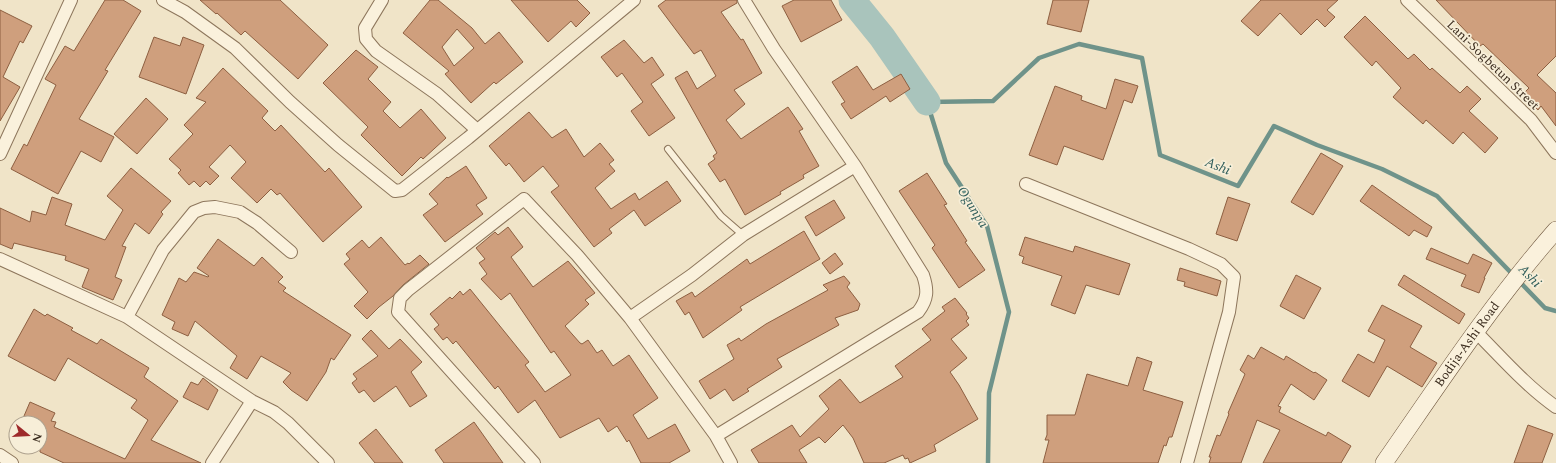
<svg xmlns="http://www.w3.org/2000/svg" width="1556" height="463" viewBox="0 0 1556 463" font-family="Spectral,serif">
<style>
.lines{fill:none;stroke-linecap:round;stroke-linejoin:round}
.stream{stroke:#6f938a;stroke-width:4.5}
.river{stroke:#a9c4bc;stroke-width:27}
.building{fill:#cf9f7d;stroke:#8d5f41;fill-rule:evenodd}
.lane-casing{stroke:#8d765c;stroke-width:8}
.street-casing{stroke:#8d765c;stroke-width:14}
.secondary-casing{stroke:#6f573f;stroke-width:18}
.lane{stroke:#faf1dc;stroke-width:6}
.street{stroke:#faf1dc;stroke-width:12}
.secondary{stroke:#faf1dc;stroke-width:17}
.labels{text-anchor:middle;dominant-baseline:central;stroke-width:3.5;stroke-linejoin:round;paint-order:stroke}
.street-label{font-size:13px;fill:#3d2e20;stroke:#f7eed8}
.water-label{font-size:14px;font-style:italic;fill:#2f5d5a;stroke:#f7eed8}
</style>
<rect width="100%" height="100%" fill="#f0e4c8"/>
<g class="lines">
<path class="stream" d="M988 463 989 393 1009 312 987 226 946 163 927 102 993 101 1039 58 1079 44 1142 58 1160 155 1238 186 1274 126 1317 145 1382 169 1437 196 1545 308 1556 311"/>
<path class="river" d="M852 0 882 37 927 102"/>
</g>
<path class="building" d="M105 0H123L141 11 105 70 108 71 79 119 114 137 101 162 81 151 58 194 11 169 24 144 27 146 56 85 45 79 65 46 74 51Z
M200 0H280L328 45 298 79 245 31 241 35 217 13 216 14Z
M430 0H438L472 28 485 44 499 32 523 62 496 84 494 82 471 103 445 74 449 71 403 33ZM457 29 474 48 454 66 442 47Z
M511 0H577L590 13 576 27 571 21 548 42Z
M666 0H737V3L721 12 741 40 743 39 762 73 734 90 745 104 726 120 741 139 788 107 803 129 799 131 819 166 803 175 804 178 780 192 781 194 745 215 725 179 720 182 708 164 715 159 713 156 717 153 675 78 687 71 697 89 716 76 701 50 694 54 658 6Z
M794 0H831L842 20 801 42 782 6Z
M1053 0H1089L1081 32 1047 24Z
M1261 0H1338L1327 10 1335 17 1325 27 1317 19 1301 35 1280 13 1258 36 1241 21Z
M1436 0H1556V56L1537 75 1556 93V126L1541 106 1538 110 1522 95 1529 88 1483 44 1480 46Z
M0 10 32 26 23 43 20 41 3 77 20 87 0 121Z
M1365 16 1408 59 1414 54 1430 70 1432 68 1460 93 1467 86 1481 99 1469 111 1498 138 1485 153 1463 132 1453 144 1426 120 1423 124 1393 97 1401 88 1376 61 1372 66 1344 37Z
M154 37 180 46 183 37 204 45 186 94 139 77Z
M624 40 644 63 652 57 664 75 651 84 675 118 649 136 631 111 643 102 622 73 617 77 601 57Z
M356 50 378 67 368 79 391 102 383 111 400 128 421 109 446 138 423 159 421 157 402 176 361 135 368 127 323 83Z
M857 66 873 90 901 74 910 89 890 102 886 96 851 119 841 104 845 102 832 82Z
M223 68 268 111 262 118 275 131 281 125 325 172 329 168 362 207 323 242 280 193 277 195 271 189 257 203 231 178 246 162 230 145 209 167 219 176 210 185 206 181 200 187 194 181 189 185 178 173 181 170 169 159 193 134 184 125 206 102 196 98Z
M1115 79 1138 86 1132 103 1124 100 1103 160 1064 146 1057 165 1029 155 1055 86 1082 96 1081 100 1106 109Z
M146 98 168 119 137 154 114 134Z
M529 112 552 138 566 129 584 157 600 143 614 160 609 164 615 171 595 188 611 209 635 193 639 200 667 181 681 201 645 226 634 210 609 229 612 233 594 247 551 192 559 186 543 166 524 182 509 163 506 166 489 146Z
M1321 153 1343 166 1313 215 1291 202Z
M466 166 487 198 476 205 483 214 445 242 423 215 438 204 429 194 447 177 448 178Z
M131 168 171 201 161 212 163 214 149 234 135 223 122 246 126 247 115 277 122 280 113 300 82 287 89 269 65 260 66 256 14 243 12 249 0 244V208L30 222 32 211 46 215 52 197 72 204 65 225 105 240 123 210 107 196Z
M927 173 947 204 944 205 967 241 965 242 985 270 959 288 932 248 935 245 899 191Z
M1372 185 1424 222 1432 227 1427 237 1414 230 1409 236 1360 201Z
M1228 197 1250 204 1237 241 1216 234Z
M834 200 845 218 816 236 805 217Z
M508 227 523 247 511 257 533 287 568 261 581 276 595 293 585 300 589 304 565 326 580 343 582 344 588 340 597 353 602 350 613 366 629 355 658 398 633 415 648 439 675 424 690 451 669 463H641L629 440 627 442 617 426 608 432 599 418 560 438 535 400 518 413 498 386 495 389 456 341 453 344 447 337 443 340 434 329 439 325 430 314 450 297 452 299 460 291 463 295 470 289 529 362 525 365 545 392 571 375 554 351 551 353 510 293 501 300 481 279 487 274 479 263 485 259 476 248 495 232 498 235Z
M804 231 820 259 740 307 742 310 703 338 689 312 685 315 676 301 692 292 695 297 747 259 750 264Z
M381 237 405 265 408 263 409 264 420 255 429 264 403 285 393 296 379 307 367 319 354 306 368 292 344 264 350 259 346 254 362 240 369 248Z
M1025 237 1073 252 1075 246 1130 264 1119 295 1086 285 1075 314 1051 305 1062 276 1022 263 1024 257 1019 255Z
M218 239 254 266 262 257 283 277 278 282 286 288 283 291 351 335 334 360 331 358 326 372 307 401 291 390 283 382 291 373 261 356 247 379 230 368 237 356 195 321 188 336 172 329 175 322 162 315 179 278 186 282 194 272 208 277 209 276 197 268Z
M1431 248 1468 264 1473 254 1492 263 1484 278H1485L1479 293 1461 286 1466 275 1426 259Z
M835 253 843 264 830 274 822 263Z
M1180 268 1221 281 1217 296 1184 286 1185 282 1177 280Z
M1296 275 1321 288 1304 319 1280 306Z
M1404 275 1465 314 1459 324 1398 285Z
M844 276 850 283 847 287 860 304 858 310 835 318 839 325 777 359 782 367 747 389 749 391 733 401 725 389 710 399 699 381 734 359 727 345 739 338 741 341 766 324 828 290 823 285Z
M955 298 967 313 966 314 969 318 966 321 969 325 951 339 967 358 950 372 959 385 978 419 934 445 936 451 910 463 908 458 905 459 903 455 884 463H864L853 438 843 425 825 443 819 437 799 450 807 463H759L751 450 792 425 800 437 829 409 819 396 840 379 860 403 903 377 895 366 931 340 922 329 945 311 942 307Z
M1382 305 1422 326 1410 347 1437 363 1422 387 1387 366 1369 397 1342 381 1358 354 1374 363 1385 340 1368 331Z
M34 309 45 316 47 314 73 328 71 330 97 344 101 339 149 368 144 377 178 401 151 440 201 463H64L40 452V423H21L30 402 55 413 51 421 56 422 54 427 125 459 148 420 131 408 137 400 68 358 55 381 8 356Z
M371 330 389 349 400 339 422 362 411 372 427 396 410 407 396 386 374 402 364 390 359 393 352 383 357 379 353 374 378 356 362 339Z
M1261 347 1284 360 1286 356 1314 373 1315 372 1327 380 1314 400 1291 384 1278 406 1281 407 1279 412 1326 436 1328 432 1351 446 1341 463H1263L1280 430 1257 420 1241 463H1209L1211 457H1209L1217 435 1220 436 1229 414 1228 413 1245 374 1240 370 1248 355 1254 359Z
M1137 357 1152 362 1143 390 1183 402 1172 437H1169L1166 446 1164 445 1158 463H1043L1049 440H1045L1047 435V415H1075L1087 374 1128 386Z
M203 378 218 390 208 410 183 397 191 382 198 385Z
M474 422 503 463H444L435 450Z
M1528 425 1553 434 1542 463H1514Z
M376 429 403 463H375L359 443Z"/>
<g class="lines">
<defs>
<path id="lane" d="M668 149 721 216 743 235"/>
<path id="street" d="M163 0 185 12 235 48 290 102 338 145 395 191 402 190 468 138 634 0
M382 0 365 28 366 39 376 51 437 94 477 130
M1407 0 1531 120 1556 153
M0 154 71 0
M1026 184 1189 249 1221 264 1234 277 1229 312 1187 463
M0 259 127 317 252 401 274 412 288 423 328 463
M127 317 163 250 194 212 204 208 215 207 240 212 257 223 291 252
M630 318 692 275 743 235 855 166
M1475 331C1501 357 1526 386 1556 407
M716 436 918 312C928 299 928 290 923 275L855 166 774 49 744 0
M0 455 12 463
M212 463 252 401
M534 463 398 312 400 298 408 290 524 199 577 255 630 318 716 436 731 463"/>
<g id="secondary">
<path id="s1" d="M1384 463C1439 384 1492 303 1556 230"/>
</g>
</defs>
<use href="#lane" class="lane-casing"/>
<use href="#street" class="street-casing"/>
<use href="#secondary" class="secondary-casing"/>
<use href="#lane" class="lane"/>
<use href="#street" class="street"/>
<use href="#secondary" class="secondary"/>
</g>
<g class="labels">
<g class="street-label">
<text transform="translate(1493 65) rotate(44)">Lani-Sogbetun Street</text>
<text stroke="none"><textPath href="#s1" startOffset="145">Bodija-Ashi Road</textPath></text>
</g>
<g class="water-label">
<text transform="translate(1218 166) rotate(22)">Ashi</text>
<text transform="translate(973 207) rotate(58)">Ogunpa</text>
<text transform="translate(1530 276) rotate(46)">Ashi</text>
</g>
</g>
<g transform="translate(28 435) rotate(108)"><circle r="19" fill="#f7eed8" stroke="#ada18e"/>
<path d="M0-3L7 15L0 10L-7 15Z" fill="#9e2a2b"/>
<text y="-6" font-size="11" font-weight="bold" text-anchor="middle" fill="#3d2e20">N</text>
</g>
</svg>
